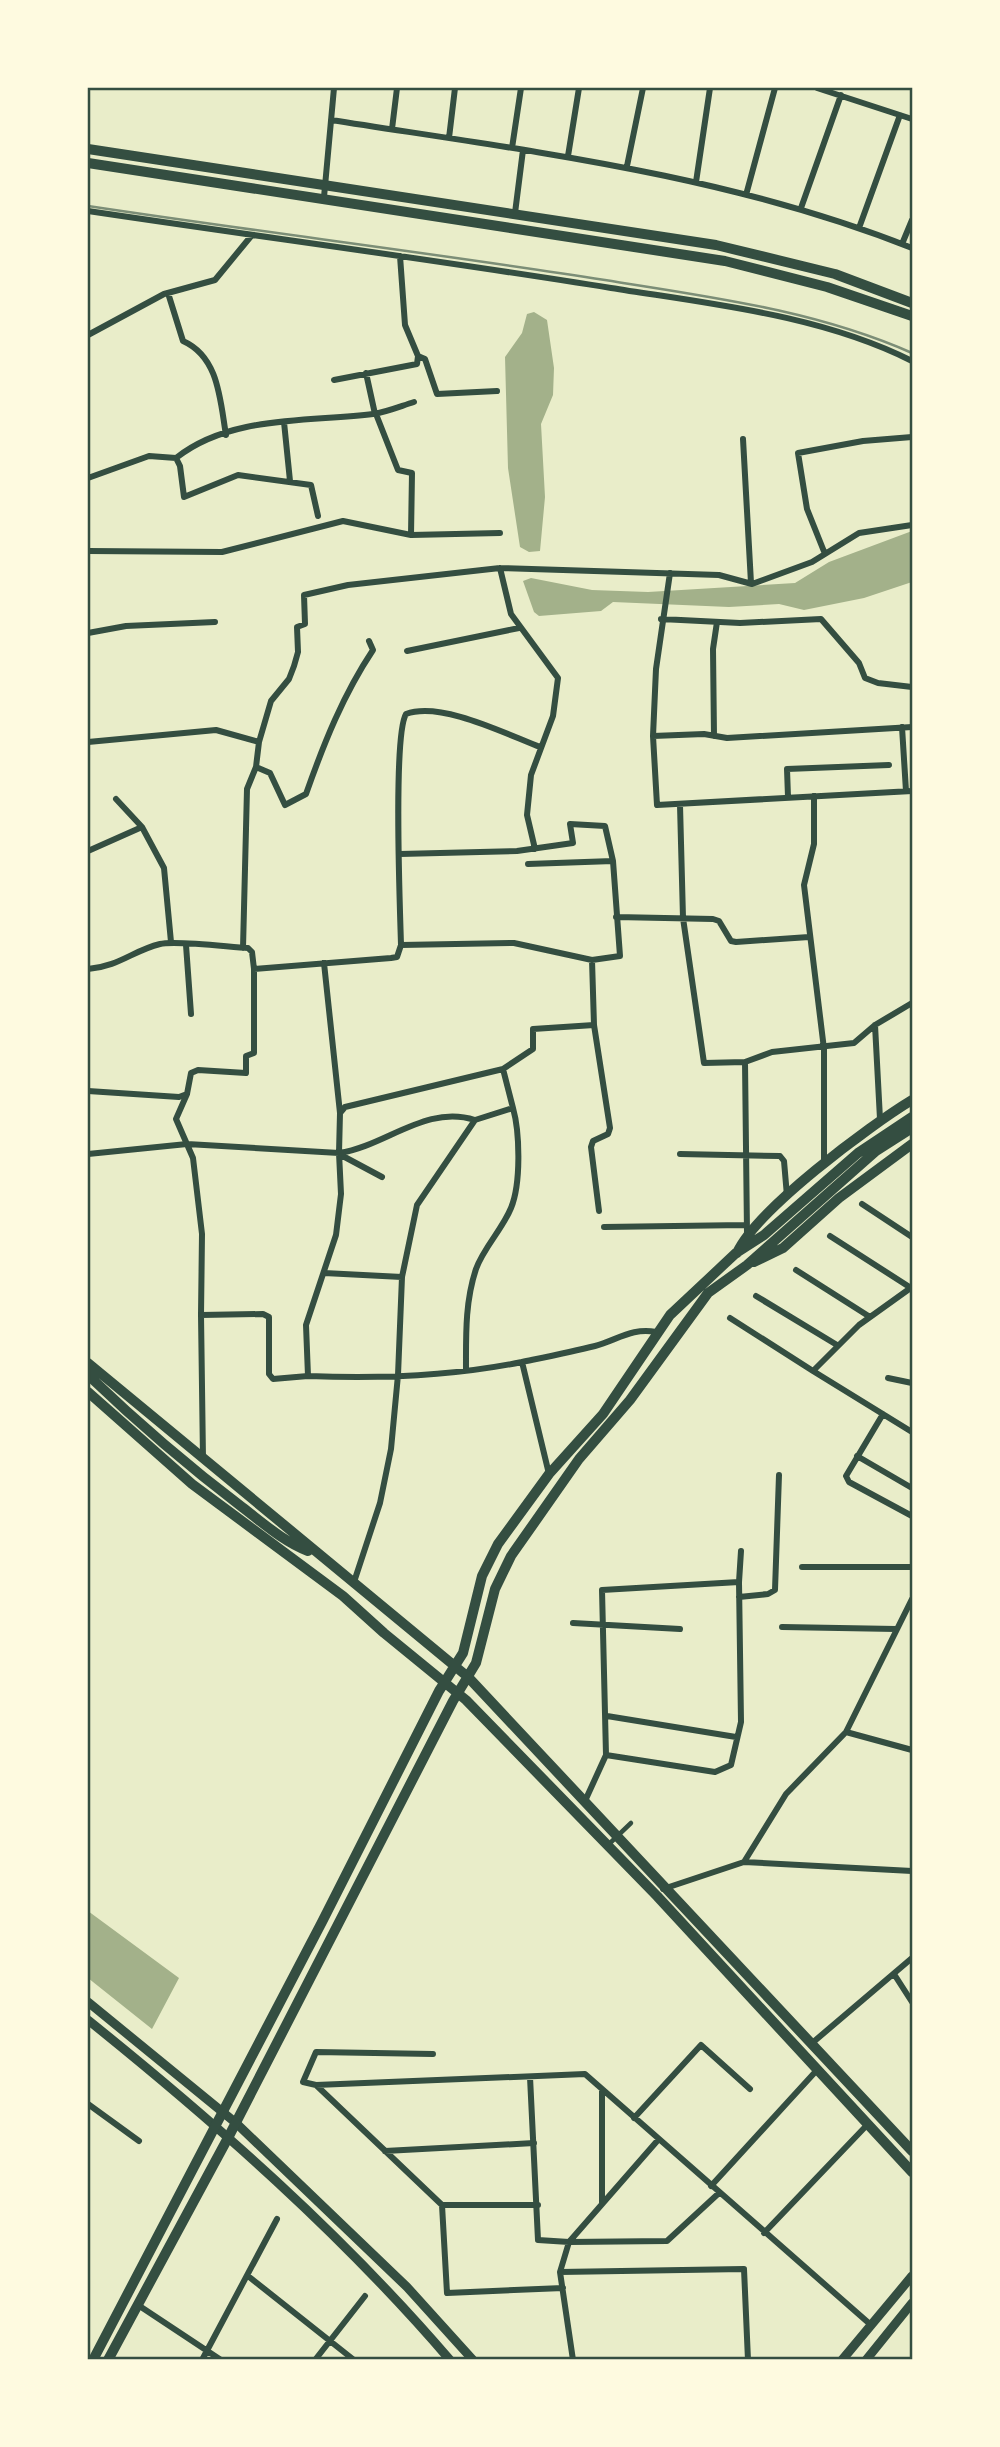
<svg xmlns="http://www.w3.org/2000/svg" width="1000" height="2447" viewBox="0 0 1000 2447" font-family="'Space Grotesk',sans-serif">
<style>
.water{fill:#a3b18a}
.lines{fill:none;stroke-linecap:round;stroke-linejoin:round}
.pedestrian{stroke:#344e41;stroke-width:4.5}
.minor{stroke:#344e41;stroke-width:6}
.secondary{stroke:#344e41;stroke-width:9}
.primary{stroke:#344e41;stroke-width:10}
.rail{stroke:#7c8e77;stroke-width:2.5}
.neatline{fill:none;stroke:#344e41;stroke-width:2.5}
</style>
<rect width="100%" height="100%" fill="#e9edc9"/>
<path class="water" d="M534 312 547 320 554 368 553 395 541 424 545 497 540 551 529 552 520 547 508 468 505 357 522 333 527 314Z
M912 531V582L864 598 804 610 779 604 729 607 613 602 601 611 539 616 534 612 523 581 531 578 592 590 648 592 795 583 829 562Z
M88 1911 179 1978 152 2029 88 1978Z"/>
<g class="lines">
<path class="pedestrian" d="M608 1845 631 1823"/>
<path class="minor" d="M817 88 912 119
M331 120C528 151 726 174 912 248
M392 129 397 88
M449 138 455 88
M512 148 521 88
M568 156 579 88
M627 166 643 88
M696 182 710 88
M746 195 775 88
M324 197 334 88
M801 208 841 95
M88 211C262 237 437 260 611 288 711 304 821 315 912 361
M515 213 523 150
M859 228 900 115
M902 244 912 220
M400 256 405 325 418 356 425 359 437 394 497 391
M168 293 183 341C219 357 220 400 226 435
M88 335 164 294 215 280 252 235
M366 373 375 414
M334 380 417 364 418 356
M376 414 398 470 412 473 411 535
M284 422 290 481
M743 439 751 583
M176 458C230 415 308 422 373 414 387 412 401 406 414 402
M88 478 149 456 176 458 180 466 184 497 238 475 311 485 318 516
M88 551 222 552 343 521 411 535 500 533
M825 554 807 509 798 453 863 441 912 437
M500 568 511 614 558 678 553 716 531 775 527 815 535 849
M670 573 656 669 653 736 657 805 912 791
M661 619 740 623 821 619 859 663 865 678 878 683 912 687
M88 633 126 626 215 622
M369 641 373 650C343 695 324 743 306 794L285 805 270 773 256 767 259 742 271 701 289 679 294 666 298 652 297 627 305 624 304 595 348 585 500 568 719 575 752 584 812 562 859 533 912 525
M407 651 519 628
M902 727 906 791
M653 736 704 734 727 738 912 727
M714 736 713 649 717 622
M88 742 216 730 259 742
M814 796V844L804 885 824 1049V1163
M788 797 787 769 889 765
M116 799 142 827 164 868 171 942
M680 805 683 918 704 1063 745 1062 772 1052 854 1043 875 1025 912 1003
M88 851 142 827
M528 864 613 861
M616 917 713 919 719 921 731 941 736 942 809 937
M186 945 191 1014
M401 945C400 908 393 736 406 714 441 701 506 734 540 747
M243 948 247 789 256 767
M592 960 594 1025 610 1128 608 1134 593 1141 591 1147 599 1211
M324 963 340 1113
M88 969C120 966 132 951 160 944 175 940 229 947 248 948L252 952 254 969 391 958 397 957 401 945 514 943 592 960 620 956 613 861 605 826 570 824 573 843 517 851 400 854
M875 1025 880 1119
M745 1062 747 1233
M503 1069 533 1049V1029L594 1025
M88 1091 179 1097 187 1094 191 1073 198 1070 246 1073V1056L254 1053V969
M187 1094 176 1119 193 1158 202 1234 201 1315 263 1314 269 1317V1374L273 1379 308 1376 306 1325 336 1235 341 1194 339 1153C386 1146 426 1104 475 1120
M88 1154 187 1144 339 1153 340 1113 345 1107 503 1069 513 1108 475 1120 417 1205 402 1277 398 1375 391 1449 380 1503 354 1582
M339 1154 382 1177
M680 1154 780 1156 784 1161 787 1196
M862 1204 912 1237
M604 1227 745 1225
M830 1236 911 1288
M796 1270 870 1317
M324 1273 402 1277
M756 1296 837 1345
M201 1315 203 1459
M730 1318 813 1371 859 1325 912 1287
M522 1362 549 1474
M466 1370C466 1335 465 1302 476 1269 484 1247 502 1230 511 1208 521 1184 520 1133 513 1108
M813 1371 912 1432
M308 1376C379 1379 453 1376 522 1362 546 1357 571 1352 595 1346 617 1340 633 1327 656 1332
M888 1378 912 1383
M883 1414 846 1476 849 1482 912 1516
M857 1456 912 1488
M802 1567H912
M739 1582 741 1722 731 1765 715 1772 606 1755 602 1590Z
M739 1582 741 1551
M739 1597 768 1594 775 1590 779 1475
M573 1623 680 1629
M782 1627 896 1629
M607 1716 736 1737
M846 1732 912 1750
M585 1801 606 1755
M744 1862 912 1871
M663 1889 744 1862 786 1794 846 1732 912 1599
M894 1974 912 2002
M811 2044 912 1958
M530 2077 538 2240 569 2242 560 2272 573 2360
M316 2085 303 2082 316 2052 433 2054
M602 2089V2203
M88 2104 139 2141
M634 2118 701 2045 750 2089
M385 2151 534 2143
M711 2186 817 2070
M442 2205 447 2293 563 2288
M538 2205H442L316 2085 585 2074 871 2325
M764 2233 867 2125
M569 2242 667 2241 719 2193
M569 2242 658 2140
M560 2272 744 2269 748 2360
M248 2276 354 2360
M138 2305 221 2360
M202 2360 277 2219
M315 2360 365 2296"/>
<path class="secondary" d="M88 2002 236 2123 407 2287 473 2360
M88 2020C216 2123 342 2234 450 2360
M842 2360 912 2276
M866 2360 912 2303"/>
<path class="primary" d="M88 149 716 245 835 274 912 303
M88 163 725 261 827 287 912 316
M737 1253C756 1210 869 1126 912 1100
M754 1262 783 1248 839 1198 912 1144
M88 1363 468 1677 912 2151
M88 1375C137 1422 188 1466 242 1507 263 1523 284 1542 308 1551
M88 1392 192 1484 343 1596 384 1633 466 1700 657 1896 912 2172
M93 2360 322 1922 439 1691 463 1653 482 1576 498 1544 549 1474 603 1414 670 1315 736 1253 764 1235 858 1153 912 1117
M108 2360 229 2136 453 1701 476 1663 495 1589 511 1556 579 1459 630 1400 708 1293 747 1265 876 1151 912 1128"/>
<path class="rail" d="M88 206C260 232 433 253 605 280 710 297 815 310 912 353"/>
</g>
<rect width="1000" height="2447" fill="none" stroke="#fefae0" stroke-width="178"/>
<rect x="89" y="89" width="822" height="2269" class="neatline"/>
</svg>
